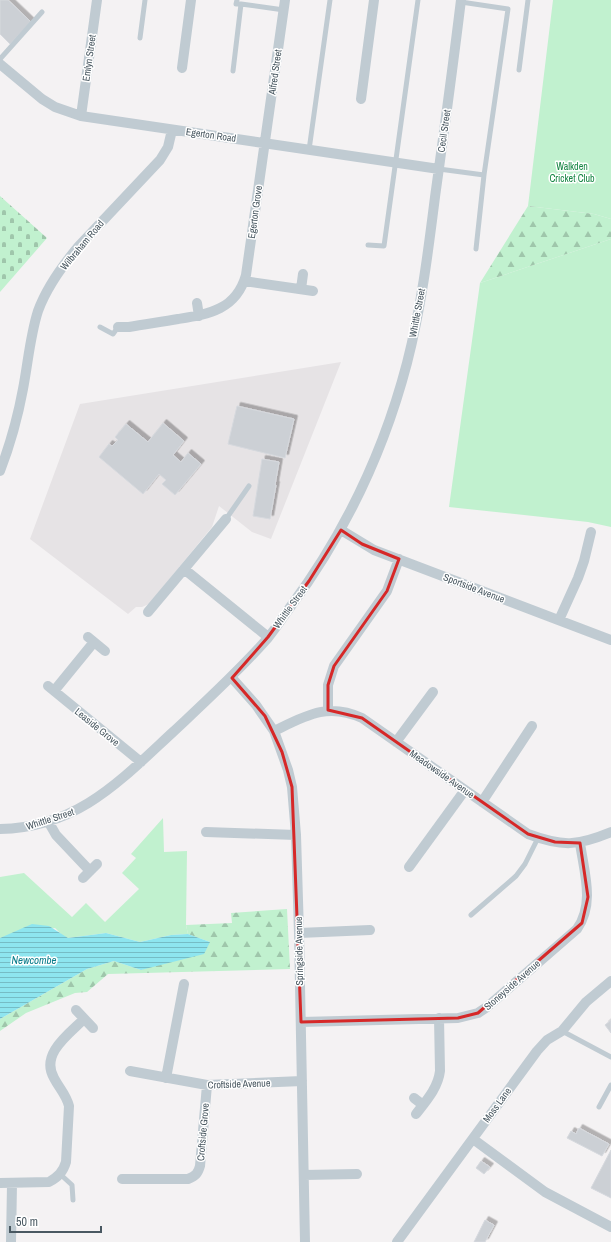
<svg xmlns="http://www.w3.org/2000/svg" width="611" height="1242" viewBox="0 0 611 1242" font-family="'Archivo Narrow',sans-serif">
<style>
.education{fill:#e6e3e5}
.green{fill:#c1f1cf}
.forest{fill:url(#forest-firs)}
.cemetery{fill:url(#cemetery-stones)}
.water{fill:url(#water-rules)}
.building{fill:#ccd0d5;stroke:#d6d9de;filter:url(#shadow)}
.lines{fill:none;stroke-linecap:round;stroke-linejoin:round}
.lane{stroke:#c0cbd2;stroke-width:5}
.street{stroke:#c0cbd2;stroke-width:10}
.marked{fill:none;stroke:#d62828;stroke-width:3;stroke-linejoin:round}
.labels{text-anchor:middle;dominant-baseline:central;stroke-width:3;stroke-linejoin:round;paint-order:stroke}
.street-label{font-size:10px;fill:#495861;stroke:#fff}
.park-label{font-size:10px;fill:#158643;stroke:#fff}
.water-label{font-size:11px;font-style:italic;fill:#0b7d8b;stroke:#fff}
</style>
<defs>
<pattern id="forest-firs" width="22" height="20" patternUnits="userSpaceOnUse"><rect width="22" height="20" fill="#c1f1cf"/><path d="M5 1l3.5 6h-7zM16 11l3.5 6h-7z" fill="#9fc6ab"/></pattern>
<pattern id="cemetery-stones" width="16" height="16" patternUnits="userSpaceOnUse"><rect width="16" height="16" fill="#c1f1cf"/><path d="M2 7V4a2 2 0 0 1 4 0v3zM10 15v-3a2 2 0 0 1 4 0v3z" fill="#9fc6ab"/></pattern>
<pattern id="water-rules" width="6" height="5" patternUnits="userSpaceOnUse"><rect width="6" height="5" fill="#8ee5ef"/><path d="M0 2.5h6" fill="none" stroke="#76bcc5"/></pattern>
<filter id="shadow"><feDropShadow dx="3.5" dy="-3.5" stdDeviation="0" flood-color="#0004"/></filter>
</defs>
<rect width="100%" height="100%" fill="#f4f2f3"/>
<path class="education" d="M341 362 271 539 252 532 219 506 212 527 149 604 142 607H136L128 614 30 539 80 404Z"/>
<path class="green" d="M553 0H611V219L594 214 528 206Z
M611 239V527L588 522 449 507 480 283Z
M163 818 164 852 187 851 186 925 188 934 171 935 140 942 106 933 68 938 63 936 55 928 0 938V877L24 873 72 917 86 903 105 922 139 889 122 873 136 858 131 854Z"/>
<path class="forest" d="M528 206 594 214 611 219V239L480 283Z
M287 909 290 969 108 974 87 992 75 993 26 1013 0 1031V1019L87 969 114 961 141 970 210 942 188 934 186 925 232 923 231 913Z"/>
<path class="cemetery" d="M0 196 47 238 0 292Z"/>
<path class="water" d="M32 924 49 926 68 938 106 933 140 942 171 935 188 934 210 942 204 954 141 970 114 961 87 969 0 1019V938Z"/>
<path class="building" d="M0 0H8L31 22 10 44 0 34Z
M237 406 294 419 285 458 228 444Z
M163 423 184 441 173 455 181 462 188 453 201 464 175 495 162 484 166 480 159 474 143 494 99 457 109 444 112 446 118 440 115 437 126 424 148 442Z
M262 459 279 462 275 485H276L270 519 253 516Z
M611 1020V1033L605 1025Z
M579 1128 609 1144 602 1156 567 1138 571 1131 576 1134Z
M611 1150V1198L591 1188Z
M481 1161 490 1167 484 1174 476 1168Z
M485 1220 494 1225 485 1242H474Z"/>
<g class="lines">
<path class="lane" d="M241 4 284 10
M140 38 145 0
M0 59 42 12
M519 70 528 0
M233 71 241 4H236L237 0
M309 150 330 0
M439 169 484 175 508 9 461 2
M368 245 384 246 418 0
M476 249 484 175
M100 327 113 334 118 327
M226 519 249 486
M471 915 516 876 525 864 538 838
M562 1031 611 1057
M599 1107 611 1085
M60 1174 72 1185 73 1200"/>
<path class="street" d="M0 64 42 99 55 107 81 116 439 169
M182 68 191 0
M361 99 374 0
M81 116 97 0
M244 281 313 291
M301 289 303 274
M197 303 199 316
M118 327H129C145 324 162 322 178 319 209 314 236 310 246 275L285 0
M0 471C10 445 18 416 23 389 28 363 30 336 38 311 46 289 63 265 78 247L160 160 168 147 172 130
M341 530 374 550 611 640
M184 569 268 637
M148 612 226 519
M559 620 578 578 584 561 591 532
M88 637 105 651
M232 678 256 705 274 731 288 770 292 787 296 835 299 933 305 1242
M48 686 141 762
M54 691 94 642
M328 710V685L334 666 387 591 399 559
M274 731C305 716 327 702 362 718L528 834C563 847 577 846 611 832
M396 742 433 692
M482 802 532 726
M48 821 56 835 90 871
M0 829C77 828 120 781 173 732 205 702 238 672 267 639 276 628 283 617 291 606 345 533 384 451 407 363 421 309 428 253 435 197 444 132 453 66 461 0
M206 832 296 835
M409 867 465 790
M83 878 97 864
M299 933 370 930
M76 1010 93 1028
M301 1022 458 1018 478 1013 487 1007 577 929C595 904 584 872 580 843
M130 1071 207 1085 302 1081
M166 1078 184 984
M414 1098 423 1105
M416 1114C426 1101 438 1088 440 1071L439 1018
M473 1139 545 1192 611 1227
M304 1175 357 1174
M122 1179H188C196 1176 198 1173 200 1166L207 1085
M0 1183 49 1182C58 1177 63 1172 66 1162L69 1106C66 1094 59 1088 54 1078 40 1054 69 1034 84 1019
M11 1242 12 1184
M397 1242 537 1051 547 1040 562 1031 586 1002 611 981"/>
</g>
<path class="marked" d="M341 530 362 544 399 559 387 591 334 666 328 685V710L362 718 528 834 555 842 580 843 588 897 582 923 478 1013 458 1018 301 1022 292 787 282 752 265 716 232 678 268 637 309 581Z"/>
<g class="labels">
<g class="street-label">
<text transform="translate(89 58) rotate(-82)">Emlyn Street</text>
<text transform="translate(275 72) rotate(-82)">Alfred Street</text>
<text transform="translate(444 131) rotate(-82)">Cecil Street</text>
<text transform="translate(211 135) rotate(8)">Egerton Road</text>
<text transform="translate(255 212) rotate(-82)">Egerton Grove</text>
<text transform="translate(82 245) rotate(-50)">Wilbraham Road</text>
<text transform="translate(417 313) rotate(-79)">Whittle Street</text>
<text transform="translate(474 588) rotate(21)">Sportside Avenue</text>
<text transform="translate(290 607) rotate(-54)">Whittle Street</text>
<text transform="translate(97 727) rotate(39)">Leaside Grove</text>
<text transform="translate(442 774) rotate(35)">Meadowside Avenue</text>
<text transform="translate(50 819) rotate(-18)">Whittle Street</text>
<text transform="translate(299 951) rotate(-91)">Springside Avenue</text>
<text transform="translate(512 985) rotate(-41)">Stoneyside Avenue</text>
<text transform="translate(239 1084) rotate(-2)">Croftside Avenue</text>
<text transform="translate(497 1105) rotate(-54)">Moss Lane</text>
<text transform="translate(203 1132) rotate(-85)">Croftside Grove</text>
</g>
<g class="park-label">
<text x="572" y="166">Walkden<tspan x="572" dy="12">Cricket Club</tspan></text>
</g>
<g class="water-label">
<text x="34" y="960">Newcombe</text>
</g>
</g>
<path d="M10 1226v6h91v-6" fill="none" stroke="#495861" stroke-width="2"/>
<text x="16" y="1226" font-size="12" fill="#495861" stroke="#ffffff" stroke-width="3" paint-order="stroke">50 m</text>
</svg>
